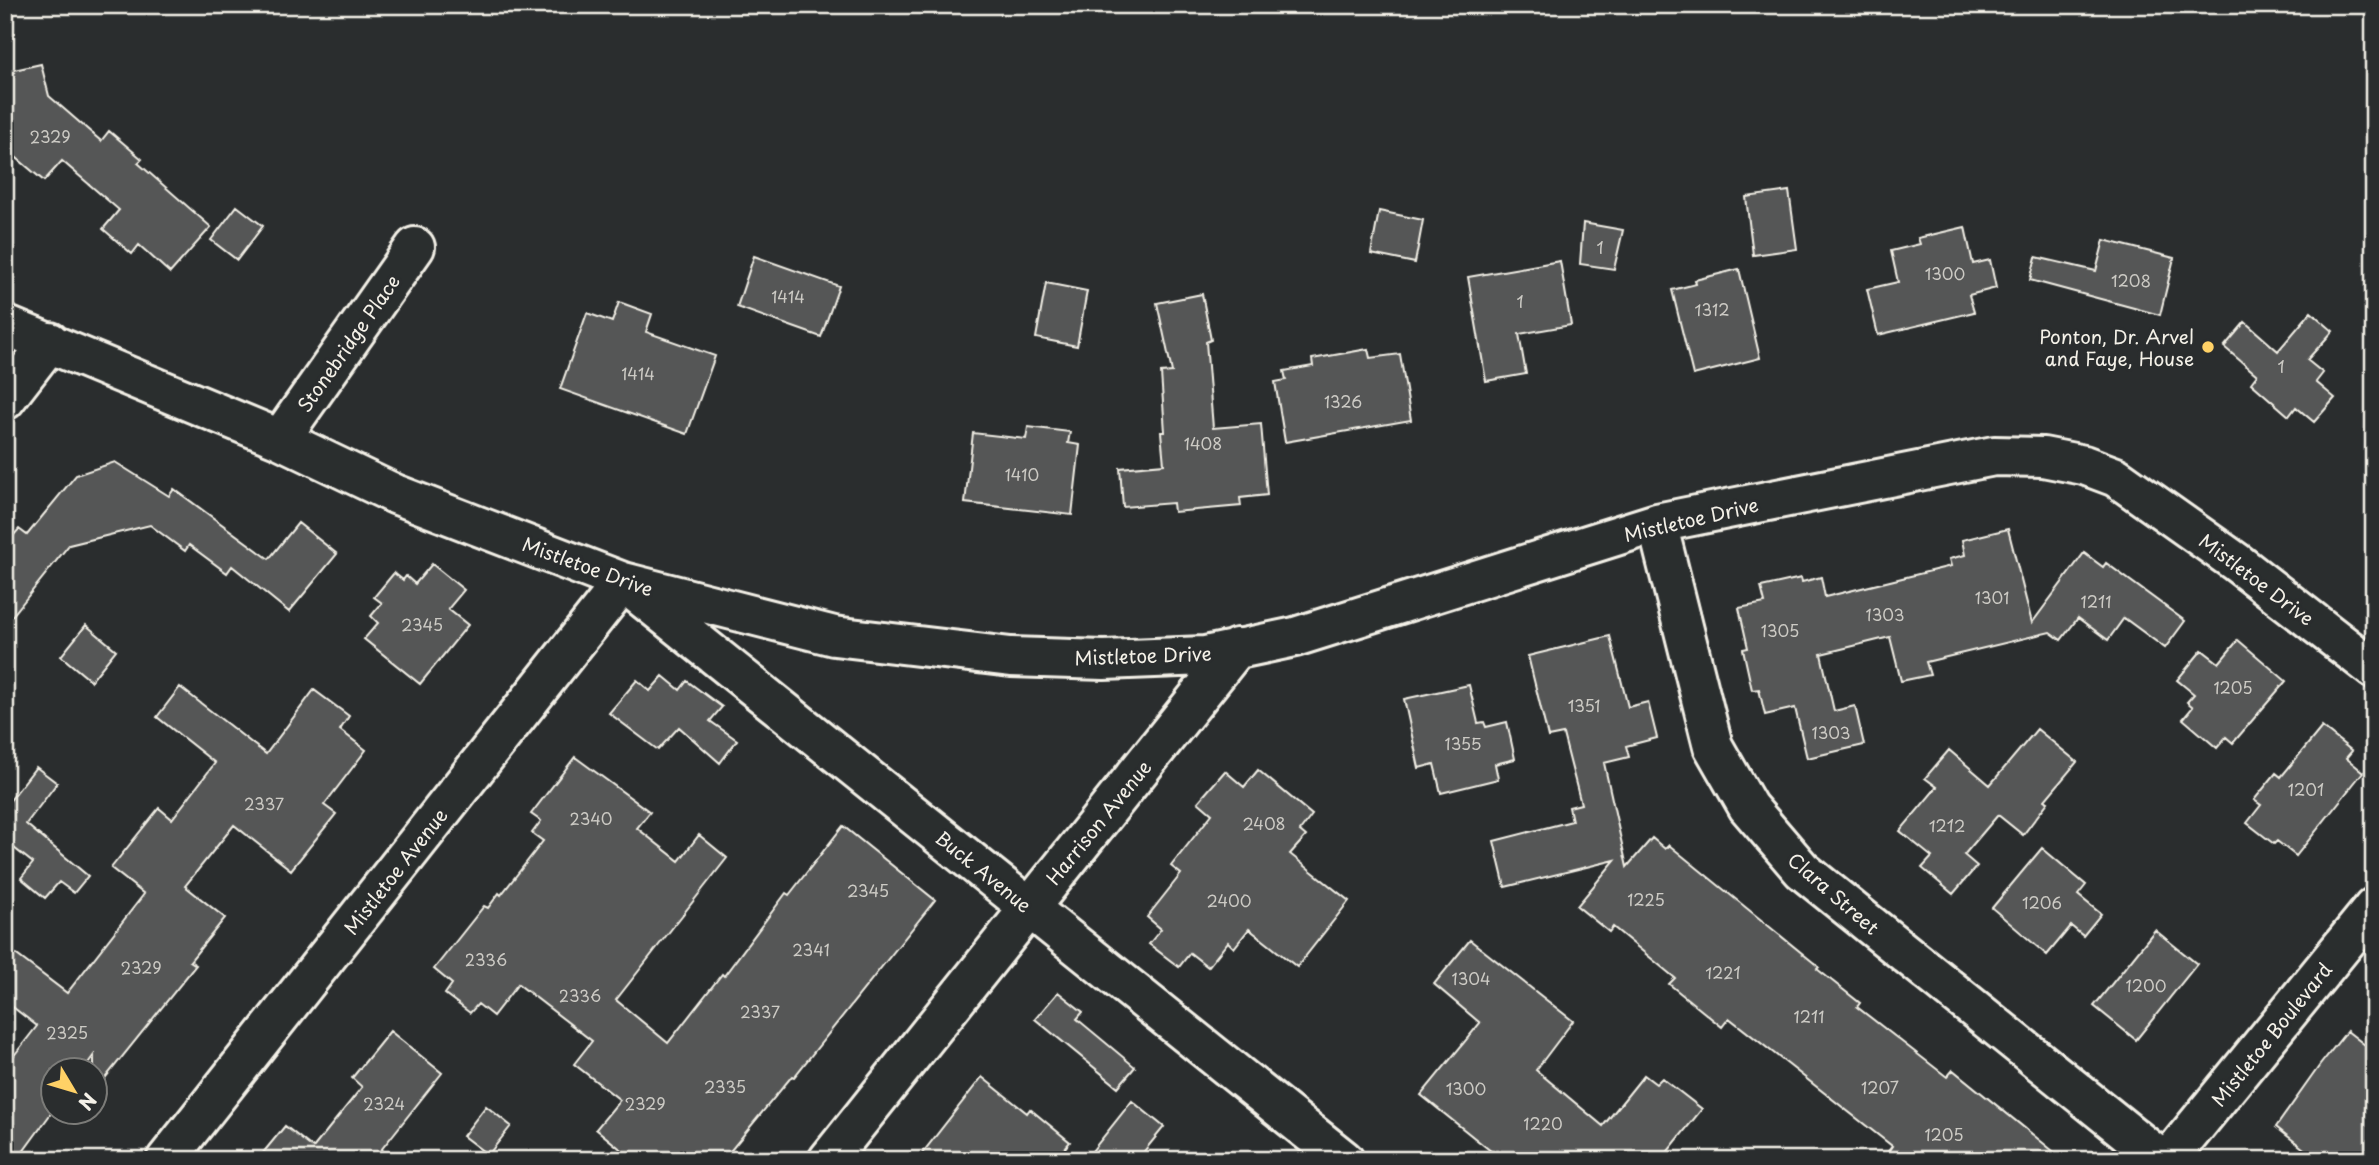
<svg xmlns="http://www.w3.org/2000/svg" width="2379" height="1165" viewBox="0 0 2379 1165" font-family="'Playpen Sans',sans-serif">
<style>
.building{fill:#555756;stroke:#f4f1e8;stroke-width:2}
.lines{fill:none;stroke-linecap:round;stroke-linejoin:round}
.minor-casing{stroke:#f4f1e8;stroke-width:44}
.minor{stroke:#2a2d2e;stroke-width:38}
.poi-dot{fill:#ffd166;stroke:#2a2d2e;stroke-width:2.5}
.labels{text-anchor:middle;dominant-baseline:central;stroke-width:6;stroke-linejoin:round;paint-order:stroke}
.number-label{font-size:16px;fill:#cccac4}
.poi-label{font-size:19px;fill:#f4f1e8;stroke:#2a2d2e;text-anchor:end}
.street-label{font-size:19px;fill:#f4f1e8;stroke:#2a2d2e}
</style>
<rect width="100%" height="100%" fill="#2a2d2e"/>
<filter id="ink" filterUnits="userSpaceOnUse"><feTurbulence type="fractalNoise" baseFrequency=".0143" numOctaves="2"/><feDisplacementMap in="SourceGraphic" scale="14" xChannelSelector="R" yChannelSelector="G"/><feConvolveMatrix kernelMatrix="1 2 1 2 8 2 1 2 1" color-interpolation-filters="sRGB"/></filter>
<g filter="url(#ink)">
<path class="building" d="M41 64 49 96 101 141 109 131 142 159 138 163 211 227 170 273 139 245 132 254 103 229 119 210 62 161 44 181 5 148V72Z
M1789 191 1797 249 1753 255 1746 197Z
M237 206 263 226 237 260 211 240Z
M1379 211 1423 220 1415 263 1371 254Z
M1583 223 1623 230 1614 269 1580 264Z
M1965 227 1973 264 1990 260 1996 288 1969 295 1974 312 1878 335 1867 289 1898 282 1891 251 1920 244 1918 238Z
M2104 240 2174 258 2160 315 2030 280 2036 257 2096 271Z
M754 256 839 286 821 337 737 307Z
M1560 261 1571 325 1519 334 1526 374 1486 381 1468 277Z
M1739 269 1760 358 1693 375 1672 290 1696 284 1695 280Z
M1046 283 1087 291 1077 346 1036 338Z
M1202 294 1211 340 1206 342 1213 428 1261 424 1267 495 1240 498 1241 506 1174 512 1173 503 1123 507 1120 468 1164 464 1161 432H1165L1161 373 1172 372 1157 303Z
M619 302 652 314 646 332 715 356 687 434 560 389 587 313 612 322Z
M2311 312 2333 331 2307 360 2323 373 2316 382 2335 398 2314 422 2296 407 2289 416 2251 383 2257 375 2224 347 2245 322 2278 351Z
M1368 349 1370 358 1400 354 1411 420 1285 442 1275 382 1286 380 1284 371 1313 366 1312 359Z
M1028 427 1070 432 1068 443 1080 445 1072 515 965 503 973 433 1026 439Z
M115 462 169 496 174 489 269 559 298 523 337 554 289 612 232 566 227 573 189 545 185 551 150 525 69 545 5 625V545L19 529 27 535 76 475Z
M2008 529 2032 623 2084 553 2103 567 2106 563 2185 621 2165 648 2124 618 2108 640 2078 618 2061 640 2050 632 1926 662 1930 675 1901 681 1890 637 1821 654 1834 711 1855 706 1864 745 1807 758 1795 708 1765 715 1759 689 1752 690 1743 649 1748 648 1739 608 1765 603 1761 587 1801 578 1802 582 1821 577 1825 597 1951 566 1949 559 1965 555 1962 540Z
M432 564 464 590 448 609 468 625 420 684 364 639 378 623 371 616 382 603 374 597 394 573 403 580 406 576 415 584Z
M86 625 116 650 91 681 61 656Z
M1610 636 1628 707 1648 702 1657 738 1626 746 1629 757 1604 763 1627 867 1652 838 1665 849 1669 845 1819 967 1817 969 1860 1003 1857 1007 1947 1077 1953 1070 2064 1160H1882L1892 1146 1729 1018 1722 1027 1669 984 1675 978 1613 927 1609 932 1577 906 1615 860 1505 887 1494 841 1572 821 1569 807 1581 804 1563 734 1548 737 1528 656Z
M2238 640 2286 681 2233 743 2226 737 2217 748 2183 719 2193 707 2187 702 2194 694 2177 680 2202 650 2219 663Z
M663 676 680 690 687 681 722 707 710 721 737 740 720 763 679 727 658 750 609 713 637 680 650 691Z
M1469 685 1478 723 1484 722 1486 727 1507 722 1515 759 1495 764 1498 779 1441 793 1434 764 1419 768 1404 699Z
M180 687 266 754 314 690 349 716 340 730 366 750 324 805 336 814 291 870 234 825 185 886 225 918 190 961 196 965 94 1092V1055L83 1070H52V1112L17 1160H5V1067L37 1026 5 1001V946L67 993 144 894 111 868 159 808 172 819 215 763 157 717Z
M2322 727 2352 751 2346 758 2363 772 2296 856 2277 841 2274 844 2247 823 2261 805 2254 800 2276 773 2281 777Z
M2037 729 2077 762 2045 800 2048 802 2023 835 1998 815 1964 855 1977 866 1953 894 1922 868 1932 857 1900 831 1937 787 1925 778 1949 750 1990 785Z
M575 757 650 812 637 828 679 861 699 835 727 858 616 1000 668 1043 722 974 724 976 786 893 789 895 843 826 935 900 794 1077 792 1076 723 1160H634L596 1129 620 1100 574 1064 592 1041 518 984 493 1016 478 1004 470 1013 445 994 452 984 434 969 484 906 488 908 499 893 501 895 543 841 532 833 541 821 531 814Z
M36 767 57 783 26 824 88 876 74 893 59 882 45 898 21 878 33 863 10 845 5 851V807Z
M1258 770 1312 815 1300 831 1306 836 1290 854 1349 901 1297 967 1249 929 1234 948 1228 942 1208 967 1190 953 1179 967 1149 944 1161 929 1147 917 1181 874 1171 866 1212 814 1198 802 1225 771 1244 787Z
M2042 848 2086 885 2078 895 2101 914 2083 936 2071 926 2047 955 1992 908Z
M2155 930 2197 964 2136 1040 2094 1006Z
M1470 940 1573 1021 1536 1070 1603 1126 1644 1075 1656 1084 1662 1078 1702 1109 1661 1160H1502L1421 1095 1480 1023 1434 984Z
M1058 992 1083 1012 1077 1019 1135 1067 1118 1087 1035 1019Z
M390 1031 442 1073 373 1160H257L285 1126 313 1148 362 1087 352 1078Z
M2347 1031 2374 1052V1160H2318L2276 1127 2320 1065Z
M982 1077 1027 1113 1030 1109 1070 1142 1055 1160H917Z
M1132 1101 1164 1127 1137 1160H1085Z
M486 1106 511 1126 488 1155 463 1136Z"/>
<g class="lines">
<defs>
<path id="minor" d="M5 325 280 439 395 494 623 582 834 636 1011 657 1104 660 1205 656 1295 637 1657 523 1994 456 2043 457 2084 465 2116 477 2236 562 2374 669
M5 400 50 342
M280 439 415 247
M1657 523 1713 746 1748 807 1802 870 2162 1160
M166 1160 623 582 1344 1160
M828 1160 1237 648
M2168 1160 2374 907"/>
</defs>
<use href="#minor" class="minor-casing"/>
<use href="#minor" class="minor"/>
</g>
</g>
<circle class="poi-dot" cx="2208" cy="347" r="7"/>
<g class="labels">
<g class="number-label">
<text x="50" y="136">2329</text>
<text x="1600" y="247">1</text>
<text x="1945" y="273">1300</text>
<text x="2131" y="280">1208</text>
<text x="788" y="296">1414</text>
<text x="1520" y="301">1</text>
<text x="1712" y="309">1312</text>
<text x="2281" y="366">1</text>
<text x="638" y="373">1414</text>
<text x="1343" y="401">1326</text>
<text x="1203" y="443">1408</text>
<text x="1022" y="474">1410</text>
<text x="1992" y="597">1301</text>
<text x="2096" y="601">1211</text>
<text x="1885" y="614">1303</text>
<text x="422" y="624">2345</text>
<text x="1780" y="630">1305</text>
<text x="2233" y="687">1205</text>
<text x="1584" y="705">1351</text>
<text x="1831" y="732">1303</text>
<text x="1463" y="743">1355</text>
<text x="2306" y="789">1201</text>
<text x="264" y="803">2337</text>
<text x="591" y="818">2340</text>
<text x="1264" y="823">2408</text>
<text x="1947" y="825">1212</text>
<text x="868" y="890">2345</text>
<text x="1646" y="899">1225</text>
<text x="1229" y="900">2400</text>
<text x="2042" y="902">1206</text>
<text x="811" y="949">2341</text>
<text x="486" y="959">2336</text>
<text x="141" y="967">2329</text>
<text x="1723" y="972">1221</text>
<text x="1471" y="978">1304</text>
<text x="2146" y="985">1200</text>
<text x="580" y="995">2336</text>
<text x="760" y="1011">2337</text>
<text x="1809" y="1016">1211</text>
<text x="67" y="1032">2325</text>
<text x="725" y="1086">2335</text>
<text x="1880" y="1087">1207</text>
<text x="1466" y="1088">1300</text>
<text x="384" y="1103">2324</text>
<text x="645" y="1103">2329</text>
<text x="1543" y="1123">1220</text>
<text x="1944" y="1134">1205</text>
</g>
<g class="poi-label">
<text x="2194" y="336">Ponton, Dr. Arvel<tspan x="2194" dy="22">and Faye, House</tspan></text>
</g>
<g class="street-label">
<text transform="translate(348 343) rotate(-55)">Stonebridge Place</text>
<text transform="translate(1691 519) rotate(-13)">Mistletoe Drive</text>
<text transform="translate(588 566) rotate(20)">Mistletoe Drive</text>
<text transform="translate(2257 579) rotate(37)">Mistletoe Drive</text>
<text transform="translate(1143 655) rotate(-2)">Mistletoe Drive</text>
<text transform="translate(1098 822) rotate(-51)">Harrison Avenue</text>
<text transform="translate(395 871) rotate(-52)">Mistletoe Avenue</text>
<text transform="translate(984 871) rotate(39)">Buck Avenue</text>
<text transform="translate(1834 893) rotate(41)">Clara Street</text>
<text transform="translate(2271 1034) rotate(-51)">Mistletoe Boulevard</text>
</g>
</g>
<rect width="2379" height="1165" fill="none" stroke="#2a2d2e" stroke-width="28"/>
<rect x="14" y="14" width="2351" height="1137" fill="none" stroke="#f4f1e8" stroke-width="2.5" filter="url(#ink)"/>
<g transform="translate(74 1091) rotate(128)"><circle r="33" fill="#2a2d2e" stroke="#7b7b78" stroke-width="2"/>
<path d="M0-5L12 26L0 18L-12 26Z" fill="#ffd166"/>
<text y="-10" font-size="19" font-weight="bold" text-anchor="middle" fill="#f4f1e8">N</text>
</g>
</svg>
